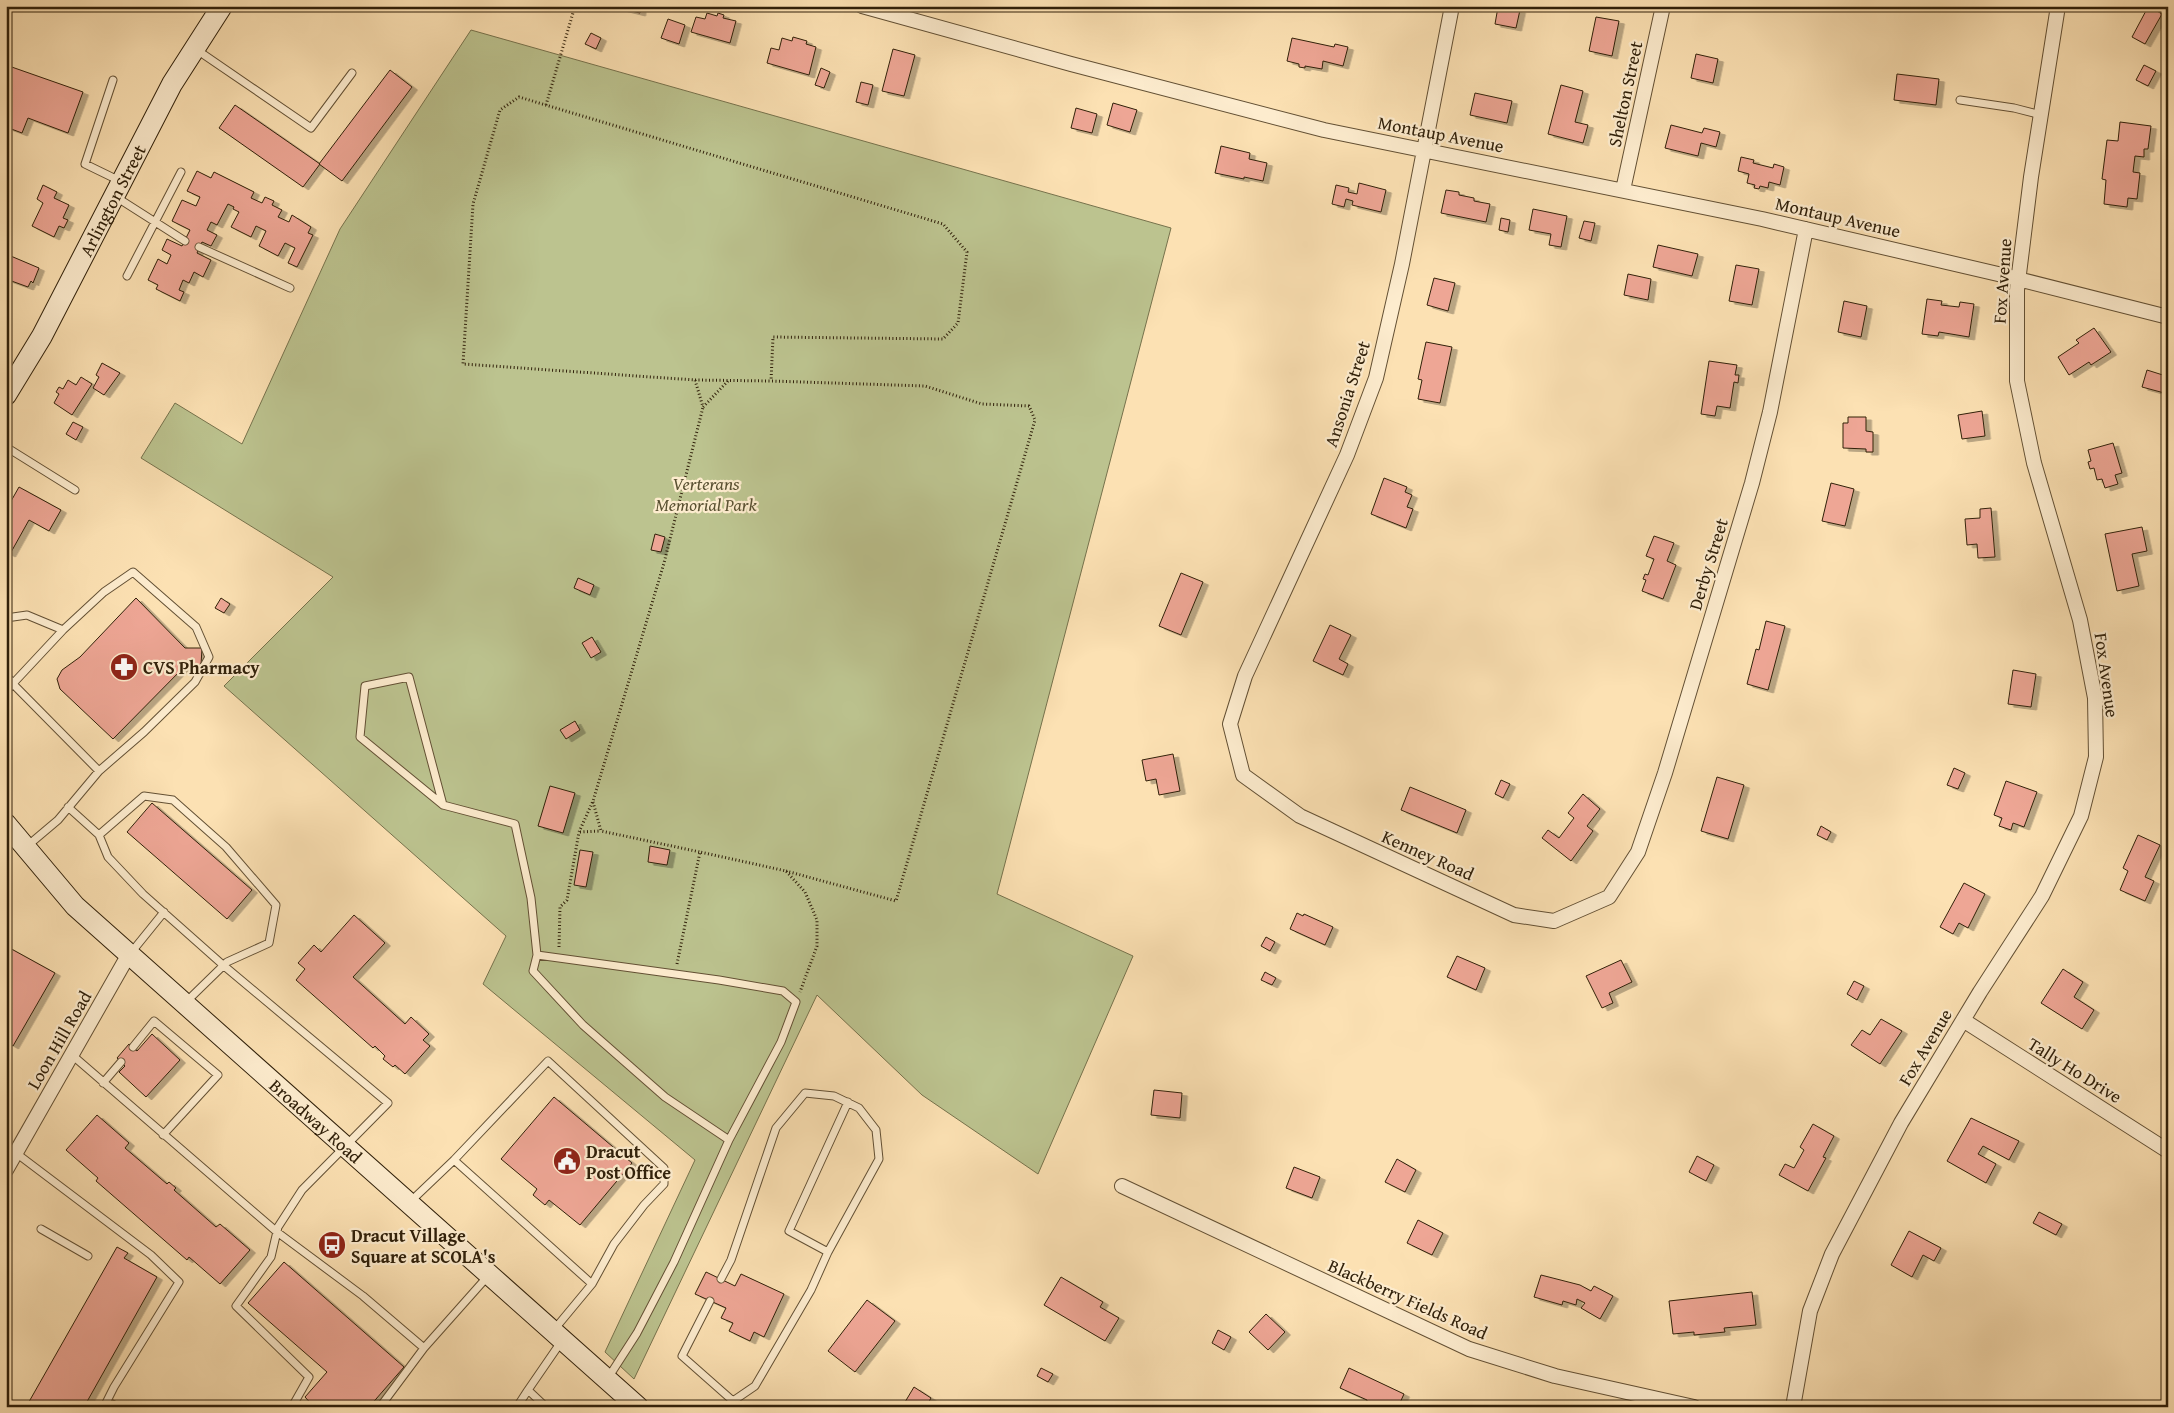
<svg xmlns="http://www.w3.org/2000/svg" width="2174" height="1413" viewBox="0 0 2174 1413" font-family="'Gentium Book Plus',serif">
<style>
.green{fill:#bcc38f;stroke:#76724c}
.building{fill:#eea695;stroke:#30200a;filter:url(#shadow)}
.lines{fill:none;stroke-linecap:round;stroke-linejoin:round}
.service-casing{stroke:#635034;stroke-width:9}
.minor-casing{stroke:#635034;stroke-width:16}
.secondary-casing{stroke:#30200a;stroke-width:22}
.path{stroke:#30200a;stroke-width:3;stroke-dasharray:1 2.5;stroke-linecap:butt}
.service{stroke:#fdecce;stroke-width:7}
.minor{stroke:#fdecce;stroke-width:14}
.secondary{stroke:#fdecce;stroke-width:20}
.labels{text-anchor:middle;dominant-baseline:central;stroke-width:4.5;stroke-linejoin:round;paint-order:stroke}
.street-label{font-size:18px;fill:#30200a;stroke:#fdecce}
.park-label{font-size:18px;font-style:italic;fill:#5a5132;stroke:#fdecce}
.poi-label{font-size:18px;font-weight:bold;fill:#30200a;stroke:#fdecce;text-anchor:start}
</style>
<defs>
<filter id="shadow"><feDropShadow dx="5.5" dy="3" stdDeviation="0" flood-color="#0004"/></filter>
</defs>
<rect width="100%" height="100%" fill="#fce1b3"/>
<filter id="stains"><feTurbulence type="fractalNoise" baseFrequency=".004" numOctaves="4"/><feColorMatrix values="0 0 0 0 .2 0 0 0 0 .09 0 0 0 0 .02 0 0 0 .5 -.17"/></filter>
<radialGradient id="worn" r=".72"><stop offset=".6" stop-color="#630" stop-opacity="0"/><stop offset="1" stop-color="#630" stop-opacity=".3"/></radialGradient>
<path class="green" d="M471 30 1171 228 997 894 1133 956 1038 1174 922 1095 817 995 634 1379 605 1352 695 1160 483 984 506 936 224 686 333 577 141 458 175 403 242 444 340 229Z"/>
<path class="building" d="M611 6H641L640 13Z
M1496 6H1516V10H1520L1516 28 1495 24 1498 7Z
M2147 6H2157L2155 10 2162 14 2145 44 2132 37 2148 7Z
M707 13 717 16 718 13 724 15 723 18 736 21 730 43 691 32 696 17 705 19Z
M1596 17 1619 21 1612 56 1589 51Z
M668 19 685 25 679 44 661 38Z
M591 33 601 38 596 49 585 44Z
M793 37 807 41 806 44 816 47 809 75 767 63 771 48 779 50 782 38 792 41Z
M1292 38 1334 47 1335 44 1348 47 1343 66 1323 61 1322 69 1305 66V68L1299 67V64L1287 61Z
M893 49 915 55 904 96 882 91Z
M1696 54 1718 59 1713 83 1691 78Z
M6 65 83 92 68 133 28 118 22 133 6 127Z
M2144 65 2156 71 2148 86 2136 80Z
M821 68 830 72 824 88 815 85Z
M390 70 412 87 342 181 319 164Z
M1897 74 1939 79 1936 105 1894 100Z
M861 82 873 85 868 105 856 102Z
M1561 85 1583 91 1575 122 1588 125 1583 143 1548 134Z
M1475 93 1512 101 1507 123 1470 115Z
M1113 103 1137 110 1130 132 1107 125Z
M235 105 320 164 303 187 219 128Z
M1076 108 1097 114 1092 133 1071 128Z
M2120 122 2151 126 2148 149H2144V157L2135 156 2133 172 2140 173 2137 199 2128 198 2127 207 2104 204 2106 180 2102 179 2107 140 2118 141Z
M1671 125 1702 133 1704 128 1720 132 1716 147 1701 143 1698 156 1665 148Z
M1221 146 1250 153 1249 159 1267 163 1263 181 1244 177V179L1215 173Z
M1741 157 1754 160 1753 163 1773 168 1774 164 1784 167 1780 185 1769 182 1768 188 1760 186 1759 189 1754 188 1755 185 1747 183 1749 174 1738 171Z
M197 171 211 178 214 172 254 192 251 198 262 203 265 197 274 201 272 205 282 210 278 217 289 222 292 215 311 227 308 233 313 235 297 267 288 263 295 248 285 243 278 256 259 246 266 231 256 226 251 237 231 227 239 212 233 209 234 207 228 204 217 225 211 222 207 230 217 235 211 246 202 242 197 253 211 260 203 277 194 272 189 283 183 280 179 290 184 292 180 301 156 289 158 285 148 280 158 259 167 264 171 255 162 250 167 239 182 246 190 230 172 221 182 200 196 206 200 197 187 191Z
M1359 183 1386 190 1381 212 1352 205 1353 201 1346 199 1344 207 1332 204 1336 185 1349 188 1348 192 1357 194Z
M43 185 57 192 54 198 69 205 63 218 68 220 64 228 59 226 54 237 32 226 43 203 37 199Z
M1446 190 1459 192V195L1474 198V201L1490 204 1486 222 1441 213Z
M1533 209 1567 216 1561 247 1549 245 1551 234 1529 230Z
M1501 218 1510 220 1508 232 1499 230Z
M1584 221 1595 223 1591 241 1579 238Z
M1658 245 1698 254 1692 276 1653 267Z
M6 254 39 268 33 283 31 281 28 287 6 279Z
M1736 265 1759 269 1752 305 1729 301Z
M1628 274 1651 279 1648 300 1624 295Z
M1434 278 1455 283 1448 311 1427 305Z
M1927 299 1942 301 1941 305 1959 307 1960 302 1974 304 1969 337 1939 332 1938 336 1922 334Z
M1844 301 1867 306 1861 337 1838 332Z
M2094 328 2111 352 2091 365 2089 362 2069 375 2058 357 2079 343 2076 340Z
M1426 342 1452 347 1440 403 1418 399 1422 380 1418 379Z
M1709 361 1737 365 1735 375H1739L1738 383 1734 382 1730 408 1717 406 1715 416 1701 414Z
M102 363 120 373 104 395 93 388 99 377 96 375Z
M2147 370 2166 376 2168 370V394L2142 387Z
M81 377 92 384 72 415 54 403 59 394 56 392 59 387 63 389 68 380 76 385Z
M1982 411 1985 436 1962 439 1958 415Z
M1848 417H1866V431L1873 432V452H1866V449L1843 448V423H1848Z
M73 422 83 427 76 440 66 434Z
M2113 443 2122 473 2115 475 2118 484 2105 488 2102 479 2097 480 2094 468 2090 469 2088 462 2091 461 2088 450Z
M1384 478 1407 487 1405 492 1412 495 1407 507 1413 509 1406 528 1371 514Z
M1831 483 1854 489 1845 526 1822 521Z
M19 487 61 510 49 531 29 520 10 554 6 552V510Z
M1991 508 1995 557 1978 558 1977 544 1967 545 1965 519 1980 518V509Z
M2142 527 2147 551 2132 554 2139 586 2117 591 2105 534Z
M655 534 665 537 661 552 651 550Z
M1654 536 1674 543 1667 561 1676 565 1663 599 1642 591 1646 580 1643 579 1645 574 1648 575 1654 559 1646 556Z
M1181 573 1203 582 1181 635 1159 626Z
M578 578 594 585 590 595 574 588Z
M136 598 185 648H202L201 665H186L113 739 60 689 57 679 62 670 80 657Z
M221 598 230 604 224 613 215 608Z
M1766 621 1785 626 1768 690 1747 684 1756 649 1759 650Z
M1330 625 1351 635 1339 659 1348 664 1343 675 1313 661Z
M592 637 601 652 591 658 582 643Z
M2013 670 2036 674 2031 707 2008 704Z
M575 721 580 730 566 739 560 730Z
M1173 754 1180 791 1159 795 1156 779 1146 781 1142 760Z
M1954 768 1965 773 1958 789 1947 785Z
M1717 777 1744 785 1728 839 1701 831Z
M1501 780 1510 784 1503 798 1495 794Z
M2006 781 2037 792 2024 827 2013 823 2011 830 1999 826 2002 818 1994 815Z
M550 786 575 793 563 833 538 826Z
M1410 787 1466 810 1457 833 1401 810Z
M1583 794 1600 809 1587 826 1593 831 1571 861 1542 838 1548 830 1559 838 1574 818 1568 813Z
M152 803 252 890 227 919 127 832Z
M1821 826 1831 832 1827 840 1817 835Z
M2138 835 2160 845 2145 877 2154 881 2145 901 2120 890 2128 871 2123 868Z
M650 846 670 850 667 865 648 862Z
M580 850 593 852 586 887 574 885Z
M1964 883 1985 894 1968 928 1959 923 1953 934 1940 927Z
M1297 913 1303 916 1304 914 1333 927 1325 945 1290 929Z
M354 915 385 943 353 977 405 1024 411 1017 429 1034 423 1040 430 1046 405 1074 395 1065 393 1067 383 1059 385 1056 375 1046 373 1048 296 980 305 969 298 963 314 945 321 952Z
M1266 937 1275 942 1270 951 1261 946Z
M6 946 55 973 13 1046 6 1042Z
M1457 956 1485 968 1476 990 1447 977Z
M1621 960 1632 982 1609 993 1613 1003 1602 1008 1586 976Z
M2063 969 2083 982 2074 997 2094 1010 2082 1029 2041 1003Z
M1265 972 1276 978 1272 985 1261 980Z
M1854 981 1864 986 1857 1000 1847 994Z
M1881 1019 1902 1031 1880 1064 1851 1045 1862 1030 1870 1035Z
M152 1034 180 1060 146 1097 119 1072 125 1066 117 1058 129 1044 137 1051Z
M1154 1090 1182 1093 1180 1118 1151 1115Z
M554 1097 632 1163 580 1225 549 1200 545 1205 533 1195 537 1189 501 1159Z
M97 1115 129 1143 125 1148 167 1184 169 1182 176 1188 174 1190 216 1227 220 1224 250 1250 220 1284 189 1257 187 1260 96 1181 98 1178 66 1150Z
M1971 1118 2019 1141 2009 1160 1983 1146 1978 1154 1996 1164 1986 1183 1947 1161Z
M1813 1124 1834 1136 1823 1157 1826 1158 1808 1191 1779 1175 1785 1164 1794 1168 1804 1150 1800 1147Z
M1697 1156 1714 1165 1706 1181 1689 1172Z
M1397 1159 1416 1170 1405 1192 1385 1182Z
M1294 1167 1320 1177 1312 1198 1286 1188Z
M2039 1212 2062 1224 2056 1235 2033 1223Z
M1418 1220 1443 1233 1432 1255 1407 1243Z
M1909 1231 1941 1248 1934 1261 1923 1255 1912 1277 1891 1265Z
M117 1247 128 1253 124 1258 157 1277 84 1407H26Z
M284 1262 404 1367 369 1407H314L305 1397 327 1372 248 1303Z
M706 1272 735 1286 741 1274 784 1294 764 1337 754 1332 750 1341 729 1331 733 1323 721 1318 726 1308 695 1294Z
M1541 1275 1580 1285 1591 1291 1594 1286 1613 1296 1600 1319 1581 1308 1585 1303 1577 1299 1576 1305 1563 1301 1562 1305 1534 1297Z
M1061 1277 1103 1302 1100 1307 1119 1318 1105 1341 1044 1305Z
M1752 1292 1756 1325 1724 1328 1725 1332 1694 1335V1332L1673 1334 1669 1301Z
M867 1300 895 1321 855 1372 828 1351Z
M1266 1314 1285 1332 1268 1350 1249 1332Z
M1218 1330 1231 1337 1224 1350 1212 1343Z
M1041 1368 1053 1374 1048 1382 1037 1376Z
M1349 1368 1404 1394 1398 1407H1367V1400L1340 1388Z
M914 1387 931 1398 926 1407H902Z
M113 1400 129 1407H111Z"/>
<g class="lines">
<defs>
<path id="service" d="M197 50 311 128 352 73
M113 80 85 164 120 181
M1960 100 2014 108 2041 115
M116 197 185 241
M199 247 290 288
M127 276 181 172
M6 447 75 490
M6 618 27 615 63 630 104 592 133 572 196 627 209 657 195 682 144 732 99 771
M6 675 13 684 99 771 58 820 26 847
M6 691 63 630
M443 805 409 677 365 686 360 737 443 805 515 824 531 898 537 955
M68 807 99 835 144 796 173 800 226 847 276 905 269 943 227 962 186 1002
M99 835 108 857 143 894 223 965 388 1103 302 1190 278 1227 271 1257 236 1306 309 1377 292 1407
M130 954 164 912
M133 1047 154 1021 218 1075 163 1135
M72 1055 277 1232 363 1296 424 1348
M103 1083 121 1062
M16 1153 151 1255 179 1282 114 1387 104 1407
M454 1160 592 1284
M411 1201 454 1160 548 1061 664 1168V1184L644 1205 614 1244 592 1284 553 1331
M41 1229 88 1256
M828 1252 789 1231 848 1102
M721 1279 731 1260 776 1128 805 1093 834 1096 859 1108 876 1130 879 1159 828 1252 811 1290 755 1386 733 1401 730 1407
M710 1301 682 1356 733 1401
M608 1378 637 1333 674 1262 729 1140 781 1042 796 1002 783 991 719 980 537 955 533 971 583 1025 665 1097 729 1140
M380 1407 424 1348 488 1276
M517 1407 528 1390
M546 1407 528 1390 561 1342"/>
<path id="minor" d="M862 6 1071 64 1324 130 1762 219 1998 274 2168 317
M1452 6 1402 264 1376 378 1347 455 1245 676 1230 724 1243 775 1300 816 1514 915 1554 921 1609 897 1638 852 1665 773 1752 483 1770 412 1806 229
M1623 190 1663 6
M1963 1020 2168 1151
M6 1170 129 954
M1122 1186 1469 1349 1555 1376 1694 1407
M1793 1407 1810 1311 1832 1254 1901 1123 1980 992 2042 896 2081 816 2096 757 2095 698 2080 620 2034 463 2017 381V290L2031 177 2058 6"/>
<g id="secondary">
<path id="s1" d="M6 395 42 336 172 84 222 6"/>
<path id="s2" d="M6 824 75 906 638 1407"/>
</g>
</defs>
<use href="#service" class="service-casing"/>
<use href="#minor" class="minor-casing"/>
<use href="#secondary" class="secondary-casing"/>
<path class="path" d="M546 105 575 6
M695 380 771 381 925 386 982 404 1029 406 1035 420 896 901 786 871
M728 381 703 407 695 380 463 364 473 204 500 110 519 97 943 224 967 252 958 323 943 339 773 337 771 381
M593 802 601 831 700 852
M580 832 601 831
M559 947 560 907 567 900 579 832 593 801 664 563 703 407
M677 964 700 852 786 871 805 892 817 920V946L800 992"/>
<use href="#service" class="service"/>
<use href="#minor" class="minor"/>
<use href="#secondary" class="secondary"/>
</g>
<defs>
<symbol id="pharmacy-disc" viewBox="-11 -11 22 22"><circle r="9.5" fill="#8f2418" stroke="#fdecce"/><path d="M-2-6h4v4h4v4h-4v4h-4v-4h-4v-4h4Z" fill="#fff"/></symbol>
<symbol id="civic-disc" viewBox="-11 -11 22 22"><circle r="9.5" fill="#8f2418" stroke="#fdecce"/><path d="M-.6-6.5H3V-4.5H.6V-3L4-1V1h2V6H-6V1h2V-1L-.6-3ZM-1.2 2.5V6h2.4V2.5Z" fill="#fff"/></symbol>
<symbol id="bus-disc" viewBox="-11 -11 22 22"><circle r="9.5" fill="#8f2418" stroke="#fdecce"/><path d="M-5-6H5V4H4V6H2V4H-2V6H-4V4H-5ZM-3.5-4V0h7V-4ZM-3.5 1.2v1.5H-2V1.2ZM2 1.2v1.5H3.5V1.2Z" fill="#fff"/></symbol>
</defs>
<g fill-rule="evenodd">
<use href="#pharmacy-disc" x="108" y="651" width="32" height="32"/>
<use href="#civic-disc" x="551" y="1145" width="32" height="32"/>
<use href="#bus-disc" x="316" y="1229" width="32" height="32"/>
</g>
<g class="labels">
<g class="street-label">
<text transform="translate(1625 94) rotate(-78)">Shelton Street</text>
<text transform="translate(1441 134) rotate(11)">Montaup Avenue</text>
<text stroke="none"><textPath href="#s1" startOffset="222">Arlington Street</textPath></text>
<text transform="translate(1838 217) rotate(13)">Montaup Avenue</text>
<text transform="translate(2002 281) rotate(-86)">Fox Avenue</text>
<text transform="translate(1347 394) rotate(-72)">Ansonia Street</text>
<text transform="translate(1708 564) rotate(-73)">Derby Street</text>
<text transform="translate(2107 675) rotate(82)">Fox Avenue</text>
<text transform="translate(1428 855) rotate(24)">Kenney Road</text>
<text transform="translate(59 1040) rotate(-60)">Loon Hill Road</text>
<text transform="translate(1925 1047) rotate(-59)">Fox Avenue</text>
<text transform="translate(2075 1070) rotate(32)">Tally Ho Drive</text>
<text stroke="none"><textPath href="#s2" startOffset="430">Broadway Road</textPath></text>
<text transform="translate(1408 1299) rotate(24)">Blackberry Fields Road</text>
</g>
<g class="park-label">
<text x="706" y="483">Verterans<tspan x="706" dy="21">Memorial Park</tspan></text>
</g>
<g class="poi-label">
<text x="143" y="667">CVS Pharmacy</text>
<text x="586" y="1151">Dracut<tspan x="586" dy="21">Post Office</tspan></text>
<text x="351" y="1235">Dracut Village<tspan x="351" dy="21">Square at SCOLA's</tspan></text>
</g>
</g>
<rect width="2174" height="1413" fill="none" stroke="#fce1b3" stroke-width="25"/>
<rect x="8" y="8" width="2159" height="1398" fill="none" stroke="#30200a" stroke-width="2.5"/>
<rect x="12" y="12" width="2149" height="1388" fill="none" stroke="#30200a"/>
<rect width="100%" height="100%" filter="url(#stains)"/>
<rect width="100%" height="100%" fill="url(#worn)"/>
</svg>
